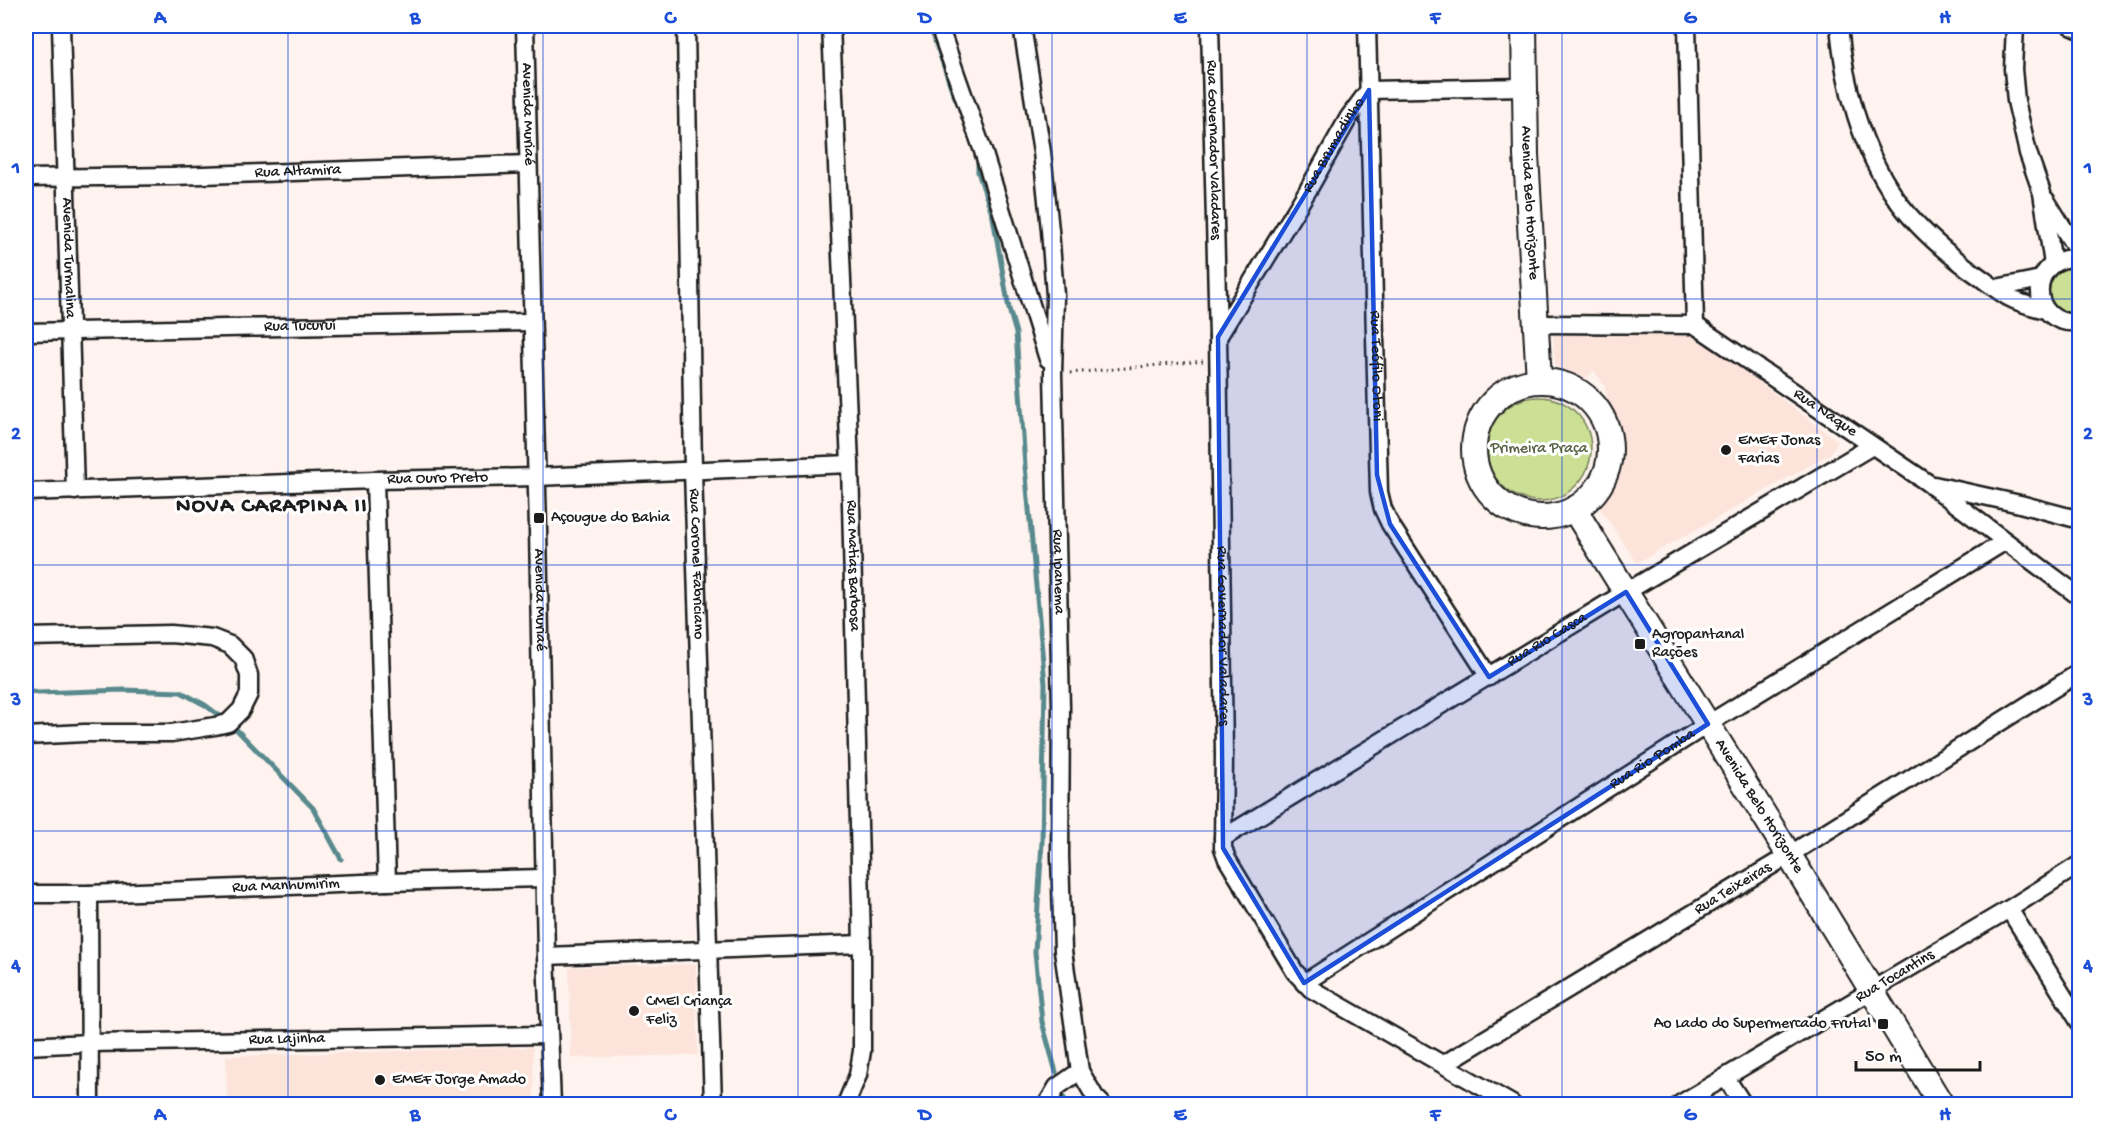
<svg xmlns="http://www.w3.org/2000/svg" width="2105" height="1130" viewBox="0 0 2105 1130" font-family="'Gochi Hand',sans-serif">
<style>
.built{fill:#fce4db}
.green{fill:#cbe095;stroke:#747e58;stroke-width:1.5}
.lines{fill:none;stroke-linecap:round;stroke-linejoin:round}
.stream{stroke:#59898d;stroke-width:5}
.street-casing{stroke:#1c1c1c;stroke-width:21}
.secondary-casing{stroke:#1c1c1c;stroke-width:28}
.path{stroke:#1c1c1c;stroke-width:3;stroke-dasharray:1.5 4.5;stroke-linecap:butt}
.street{stroke:#fff;stroke-width:16}
.secondary{stroke:#fff;stroke-width:24}
.marked{fill:#1d4ed8;fill-opacity:0.2;stroke:#1d4ed8;stroke-width:4.5;stroke-linejoin:round}
.grid{fill:none;stroke:#1d4ed8;stroke-width:1.5;stroke-opacity:0.55}
.poi-dot{fill:#1c1c1c;stroke:#fff;stroke-width:2}
.labels{text-anchor:middle;dominant-baseline:central;stroke-width:6;stroke-linejoin:round;paint-order:stroke}
.street-label{font-size:16px;fill:#1c1c1c;stroke:#fff}
.poi-label{font-size:16px;fill:#1c1c1c;stroke:#fff;text-anchor:start}
.park-label{font-size:16px;fill:#596146;stroke:#fff}
.district-label{font-size:22px;font-weight:bold;letter-spacing:1.5px;fill:#1c1c1c;stroke:#fff}
.neatline{fill:none;stroke:#1d4ed8;stroke-width:2}
.grid-label{font-size:20px;text-anchor:middle;font-weight:bold;fill:#1d4ed8}
</style>
<rect width="100%" height="100%" fill="#fef3ef"/>
<filter id="ink" filterUnits="userSpaceOnUse"><feTurbulence type="fractalNoise" baseFrequency=".0167" numOctaves="2"/><feDisplacementMap in="SourceGraphic" scale="12" xChannelSelector="R" yChannelSelector="G"/><feConvolveMatrix kernelMatrix="1 2 1 2 8 2 1 2 1" color-interpolation-filters="sRGB"/></filter>
<g filter="url(#ink)">
<path class="built" d="M1553 335 1697 336 1838 441 1830 454 1637 563 1597 504 1616 471 1620 446 1608 410 1605 386 1594 371 1587 378 1555 366Z
M696 964 698 1055 571 1058 569 967Z
M533 1047 534 1104H227L226 1056Z"/>
<path class="green" d="M2062 266H2079V314C2064 316 2056 311 2047 298L2049 277Z
M1487 449a52 52 0 1 1 104 0a52 52 0 1 1-104 0Z"/>
<g class="lines">
<path class="stream" d="M930 26 953 93 959 105
M978 155V172L993 217 1009 309 1016 333 1025 466 1045 684 1042 842 1035 952 1042 1022 1056 1072
M26 691 38 693 124 690 181 692 205 705 224 719
M234 727 313 808 341 859
M1064 1098 1066 1104"/>
<defs>
<g id="street">
<path id="s1" d="M61 26 75 491"/>
<path id="s2" d="M525 26 538 529 546 956 552 1104"/>
<path id="s3" d="M686 26 693 471 713 1104"/>
<path id="s4" d="M831 26 850 464 862 944V1051L858 1075 846 1104"/>
<path d="M939 26 983 151 1048 359"/>
<path id="s5" d="M1022 26 1042 152 1050 230 1055 295 1053 374 1061 707 1060 856 1063 951 1080 1071 1057 1087 1047 1104"/>
<path id="s6" d="M1210 26 1218 337 1224 754 1223 848 1227 859 1295 972 1311 989 1512 1104"/>
<path id="s7" d="M1367 26 1379 492 1383 509 1390 524 1489 677"/>
<path d="M1687 26 1695 325"/>
<path d="M1839 26C1844 85 1861 148 1895 197 1915 226 1943 250 1970 270 1983 279 1995 289 2008 297 2019 303 2033 307 2046 310"/>
<path d="M2015 26 2013 69 2016 101 2028 153 2042 193 2053 264"/>
<path d="M2071 26 2078 29"/>
<path id="s8" d="M26 178 173 176 528 164"/>
<path d="M2046 200 2080 255"/>
<path d="M2080 259C2028 251 2025 328 2080 322"/>
<path d="M1996 288 2041 279"/>
<path id="s9" d="M1537 324 1695 325 1928 483 2080 597"/>
<path id="s10" d="M26 332 532 322"/>
<path id="s11" d="M1218 337 1308 190 1349 117 1369 90 1525 87"/>
<path d="M375 480 387 882"/>
<path d="M1934 485 2020 504 2080 520"/>
<path id="s12" d="M26 492 375 480 536 477 850 464"/>
<path d="M26 637 171 634 212 638 230 645 243 658 249 675V694L241 710 228 723 215 726 172 733H84L26 736"/>
<path id="s13" d="M1223 838 1626 592 1872 446"/>
<path id="s14" d="M26 894H89L387 882 545 878"/>
<path d="M89 894 90 1104"/>
<path d="M2009 909 2080 1023"/>
<path d="M546 956 862 944"/>
<path id="s15" d="M1304 983 1708 724 2004 542"/>
<path id="s16" d="M26 1046 89 1043 548 1035"/>
<path id="s17" d="M1444 1064 1789 855 2080 672"/>
<path d="M1080 1071 1095 1097 1102 1104"/>
<path d="M1726 1078 1743 1104"/>
<path id="s18" d="M1680 1104 2009 909 2080 864"/>
</g>
<g id="secondary">
<path id="s19" d="M1524 26 1526 155 1539 380"/>
<circle cx="1542" cy="449" r="68"/>
<path id="s20" d="M1574 509 1789 855 1941 1104"/>
</g>
</defs>
<use href="#street" class="street-casing"/>
<use href="#secondary" class="secondary-casing"/>
<path class="path" d="M1070 373 1204 361"/>
<use href="#street" class="street"/>
<use href="#secondary" class="secondary"/>
</g>
</g>
<path class="marked" d="M1369 90 1377 475 1390 524 1489 677 1626 592 1708 724 1304 983 1223 848 1218 337Z"/>
<path class="grid" d="M288 26V1104M543 26V1104M798 26V1104M1052 26V1104M1307 26V1104M1562 26V1104M1817 26V1104M26 299H2080M26 565H2080M26 831H2080"/>
<g class="poi-dot">
<circle cx="1726" cy="450" r="6"/>
<rect x="533" y="512" width="12" height="12" rx="3"/>
<rect x="1634" y="638" width="12" height="12" rx="3"/>
<circle cx="634" cy="1011" r="6"/>
<rect x="1877" y="1018" width="12" height="12" rx="3"/>
<circle cx="380" cy="1080" r="6"/>
</g>
<g class="labels">
<g class="street-label">
<text stroke="none"><textPath href="#s2" startOffset="88">Avenida Muriaé</textPath></text>
<text stroke="none"><textPath href="#s11" startOffset="224">Rua Brumadinho</textPath></text>
<text stroke="none"><textPath href="#s6" startOffset="124">Rua Governador Valadares</textPath></text>
<text stroke="none"><textPath href="#s8" startOffset="272">Rua Altamira</textPath></text>
<text stroke="none"><textPath href="#s19" startOffset="177">Avenida Belo Horizonte</textPath></text>
<text stroke="none"><textPath href="#s1" startOffset="232">Avenida Turmalina</textPath></text>
<text stroke="none"><textPath href="#s10" startOffset="274">Rua Tucuruí</textPath></text>
<text stroke="none"><textPath href="#s7" startOffset="340">Rua Teófilo Otoni</textPath></text>
<text stroke="none"><textPath href="#s9" startOffset="315">Rua Naque</textPath></text>
<text stroke="none"><textPath href="#s12" startOffset="412">Rua Ouro Preto</textPath></text>
<text stroke="none"><textPath href="#s3" startOffset="538">Rua Coronel Fabriciano</textPath></text>
<text stroke="none"><textPath href="#s4" startOffset="540">Rua Matias Barbosa</textPath></text>
<text stroke="none"><textPath href="#s5" startOffset="548">Rua Ipanema</textPath></text>
<text stroke="none"><textPath href="#s2" startOffset="574">Avenida Muriaé</textPath></text>
<text stroke="none"><textPath href="#s6" startOffset="610">Rua Governador Valadares</textPath></text>
<text stroke="none"><textPath href="#s13" startOffset="380">Rua Rio Casca</textPath></text>
<text stroke="none"><textPath href="#s15" startOffset="414">Rua Rio Pomba</textPath></text>
<text stroke="none"><textPath href="#s20" startOffset="350">Avenida Belo Horizonte</textPath></text>
<text stroke="none"><textPath href="#s14" startOffset="260">Rua Manhumirim</textPath></text>
<text stroke="none"><textPath href="#s17" startOffset="338">Rua Teixeiras</textPath></text>
<text stroke="none"><textPath href="#s18" startOffset="250">Rua Tocantins</textPath></text>
<text stroke="none"><textPath href="#s16" startOffset="261">Rua Lajinha</textPath></text>
</g>
<g class="poi-label">
<text x="1738" y="441">EMEF Jonas<tspan x="1738" dy="18">Farias</tspan></text>
<text x="551" y="518">Açougue do Bahia</text>
<text x="1652" y="635">Agropantanal<tspan x="1652" dy="18">Rações</tspan></text>
<text x="646" y="1002">CMEI Criança<tspan x="646" dy="18">Feliz</tspan></text>
<text x="1871" y="1024" text-anchor="end">Ao Lado do Supermercado Frutal</text>
<text x="392" y="1080">EMEF Jorge Amado</text>
</g>
<g class="park-label">
<text x="1539" y="449">Primeira Praça</text>
</g>
<g class="district-label">
<text x="272" y="507">NOVA CARAPINA II</text>
</g>
</g>
<rect width="2105" height="1130" fill="none" stroke="#fff" stroke-width="66"/>
<path d="M1856 1061v9h124v-9" fill="none" stroke="#1c1c1c" stroke-width="3"/>
<text x="1865" y="1061" font-size="18" fill="#1c1c1c" stroke="#ffffff" stroke-width="4.5" paint-order="stroke">50 m</text>
<rect x="33" y="33" width="2039" height="1064" class="neatline"/>
<g class="grid-label">
<text x="160" y="23">A</text>
<text x="415" y="23">B</text>
<text x="670" y="23">C</text>
<text x="925" y="23">D</text>
<text x="1180" y="23">E</text>
<text x="1435" y="23">F</text>
<text x="1690" y="23">G</text>
<text x="1945" y="23">H</text>
<text x="16" y="173">1</text>
<text x="2088" y="173">1</text>
<text x="16" y="439">2</text>
<text x="2088" y="439">2</text>
<text x="16" y="705">3</text>
<text x="2088" y="705">3</text>
<text x="16" y="971">4</text>
<text x="2088" y="971">4</text>
<text x="160" y="1120">A</text>
<text x="415" y="1120">B</text>
<text x="670" y="1120">C</text>
<text x="925" y="1120">D</text>
<text x="1180" y="1120">E</text>
<text x="1435" y="1120">F</text>
<text x="1690" y="1120">G</text>
<text x="1945" y="1120">H</text>
</g>
</svg>
